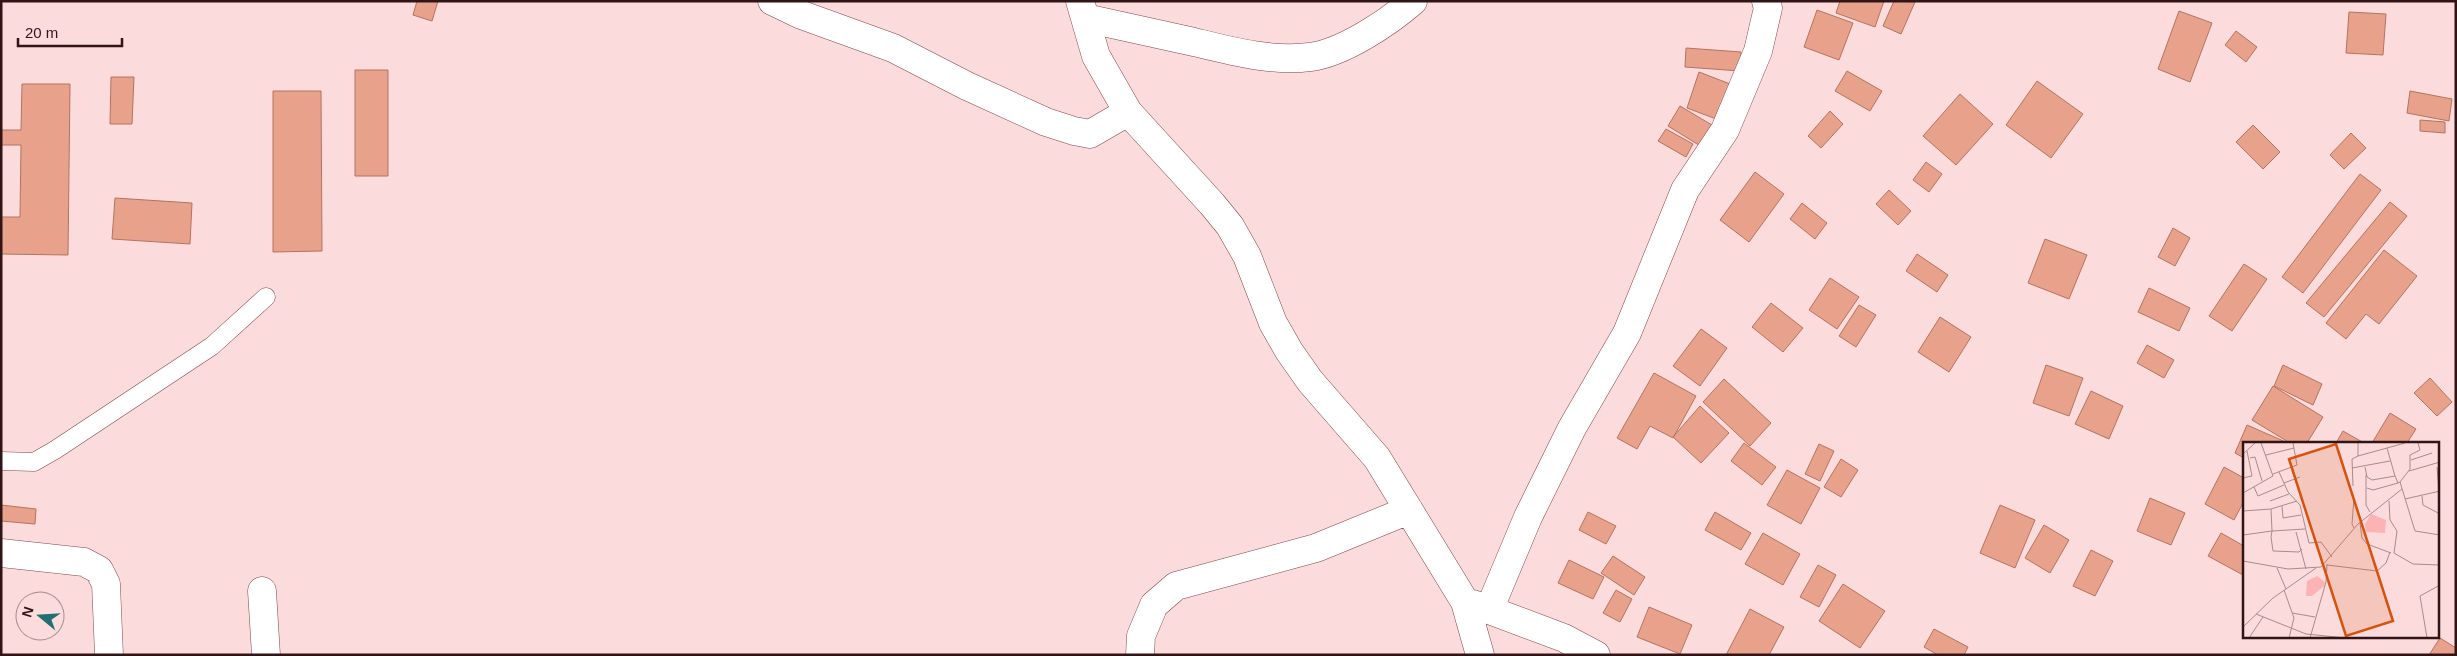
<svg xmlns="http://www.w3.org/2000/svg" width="2457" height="656" viewBox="0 0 2457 656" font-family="Helvetica,sans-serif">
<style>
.building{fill:#e8a28c;stroke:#b5735e}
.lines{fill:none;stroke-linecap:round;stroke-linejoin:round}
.lane-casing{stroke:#864547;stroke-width:19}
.street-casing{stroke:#864547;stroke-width:29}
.lane{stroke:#fff;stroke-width:18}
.street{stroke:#fff;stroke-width:28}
.inset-road{fill:none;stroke:#aa8b8c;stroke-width:1}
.view{fill:#d6520d;fill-opacity:0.15;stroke:#d6520d;stroke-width:2.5}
.inset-edge{fill:none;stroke:#301416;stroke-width:2.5}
</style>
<rect width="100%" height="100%" fill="#fbdbdb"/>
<path class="building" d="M417 1H438L432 21 413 15Z
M1840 1H1884L1875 27 1836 13Z
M1894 1 1915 2 1901 34 1883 26Z
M1817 10 1853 23 1839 60 1804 47Z
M2179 11 2212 23 2190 82 2158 69Z
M2349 12 2386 14 2383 55 2346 53Z
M2236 31 2257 47 2246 62 2225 45Z
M1686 48 1741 52 1740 71 1685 67Z
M355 70H388V176H355Z
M1847 71 1882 91 1870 111 1835 91Z
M1699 72 1738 87 1724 122 1687 108Z
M111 77H134L132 124H110Z
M2037 81 2083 114 2051 158 2006 125Z
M22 84H70L68 255 1 254V217H20L21 145H1V130H21Z
M273 91H321L322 251 273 252Z
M2410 91 2452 99 2449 121 2407 113Z
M1960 94 1993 124 1956 165 1923 136Z
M1680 106 1722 131 1710 152 1668 126Z
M1830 111 1843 124 1821 148 1808 136Z
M2420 120 2445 122V133L2420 131Z
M2253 125 2280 152 2263 169 2236 142Z
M1666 129 1693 144 1686 157 1658 141Z
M2351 133 2366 148 2344 169 2330 155Z
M1926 162 1942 174 1929 192 1913 180Z
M1755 172 1784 194 1749 242 1720 220Z
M2360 174 2381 190 2303 293 2282 277Z
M1889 190 1911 211 1898 225 1876 204Z
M115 198 192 203 190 244 112 239Z
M2390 202 2407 216 2324 317 2306 303Z
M1802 203 1827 223 1815 239 1790 219Z
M2173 228 2190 238 2175 266 2158 257Z
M2045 239 2087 255 2069 299 2028 283Z
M2384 250 2417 276 2379 324 2366 314 2346 339 2326 323Z
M1917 254 1948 275 1937 292 1906 271Z
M2244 264 2267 279 2232 331 2209 316Z
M1830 278 1859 297 1837 329 1809 310Z
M2149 288 2190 308 2179 331 2138 312Z
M1771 303 1803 328 1783 352 1752 327Z
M1859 305 1876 315 1856 347 1839 336Z
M1940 317 1971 337 1949 372 1918 352Z
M1701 329 1727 348 1700 386 1673 366Z
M2147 345 2174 360 2164 378 2137 363Z
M2046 365 2083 378 2069 416 2033 403Z
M2283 365 2322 384 2313 405 2274 386Z
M1654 373 1696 396 1673 438 1650 426 1637 449 1617 438Z
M2430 378 2452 402 2437 416 2414 393Z
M1724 379 1771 423 1750 446 1703 402Z
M2273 386 2323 417 2307 443H2290L2252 420Z
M2091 391 2123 406 2109 439 2075 424Z
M1700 406 1729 433 1701 463 1673 437Z
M2390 413 2416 429 2407 443H2372Z
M2247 425 2288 443H2244V458L2235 453Z
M2343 431 2364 443H2336Z
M1744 443 1776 467 1762 485 1731 461Z
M1819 444 1834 451 1820 481 1805 474Z
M1841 459 1858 470 1841 497 1824 487Z
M2224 467 2244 478V501L2234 520 2205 504Z
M1787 470 1820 488 1801 524 1767 505Z
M2150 498 2185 513 2171 545 2137 531Z
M1 505 36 509 35 524 1 521Z
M2000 505 2035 520 2015 568 1980 553Z
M1588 512 1616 526 1606 544 1579 530Z
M1715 512 1751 533 1741 550 1705 530Z
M2044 525 2069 540 2050 573 2025 558Z
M1763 533 1800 554 1783 585 1745 564Z
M2221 533 2244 546 2243 575 2208 556Z
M2091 550 2113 561 2095 596 2073 586Z
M1613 556 1645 577 1634 595 1601 573Z
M1569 560 1604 577 1593 599 1558 583Z
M1818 565 1836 575 1819 607 1800 597Z
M1843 584 1885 611 1860 648 1819 621Z
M1616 590 1632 599 1620 622 1603 613Z
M1649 607 1692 625 1680 654 1637 637Z
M1750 609 1784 627 1769 655H1726Z
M1934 629 1968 647 1964 655H1938L1924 647Z
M2440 638 2456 648 2455 655H2429Z"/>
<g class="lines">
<defs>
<path id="lane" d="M1 461 34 462 55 450 212 346 266 297"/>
<path id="street" d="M772 1 799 14 893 48 967 86 1046 122 1074 131 1090 134 1128 112
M1080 1 1096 56 1128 112 1212 204 1230 226 1247 256 1273 323 1289 351 1310 381 1377 458 1465 602 1480 655
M1085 18C1122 26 1158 34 1194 42 1231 51 1272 62 1310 57 1343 53 1389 22 1413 1
M1 553 84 562 99 570 106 584 109 655
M262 591 266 655
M1473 604 1564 638 1596 655
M1489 610 1528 517 1572 428 1627 333 1685 190 1725 130 1758 51 1768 8 1766 1
M1140 655 1141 636 1154 605 1176 586 1316 548 1409 510"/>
</defs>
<use href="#lane" class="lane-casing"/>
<use href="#street" class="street-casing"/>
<use href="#lane" class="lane"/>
<use href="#street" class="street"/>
</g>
<g transform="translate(2243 442)">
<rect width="196" height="196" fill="#fbdbdb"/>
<path d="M128 72 143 78 142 91 123 90 122 82ZM74 134 82 140 81 144 69 154H63L64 139Z" fill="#fdb3b4"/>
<path class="inset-road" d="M144 6 152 34M0 12 12 1M23 13 51 6M115 14 162 1M7 16 12 15 19 39M168 18 189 11M122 25 124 35 129 38 152 34 155 41 157 40 172 89 197 93M194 25 196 49M109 26 147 19M166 29 197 20M36 30 45 50 57 63 66 101 78 100 89 115M30 32 54 23 50 1M123 33V63L127 70M0 36 9 34 4 9M157 40 167 27V13L177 8 175 1M41 41 57 35M110 44 109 17 115 14V1M11 45 15 54 41 43M124 46 130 48 155 41M0 51 30 34 18 1M179 54 180 63 197 72M162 57 197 49M27 59 46 52M146 59 147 78 154 89 151 111 170 122 197 123M39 64 40 76 58 73M0 69 28 67 54 59M117 81 119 96 124 102 148 111M111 86 109 82 111 56M53 90 63 127M0 93 29 89 28 67M59 107 56 110 30 109 28 95 29 89 62 87M0 119 45 127 78 125 115 82 159 47M84 123 134 129 143 121 147 110M34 126 43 147M41 148 51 176 46 196M49 171 72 175M13 172 63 192 103 196M0 185 30 156 73 126M6 196 20 175M67 196 83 140 84 122M184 196 177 154 197 143"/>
<path class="view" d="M93 2 150 179 103 194 46 17Z"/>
<rect width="196" height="196" class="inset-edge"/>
</g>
<rect width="2457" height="656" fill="none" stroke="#301416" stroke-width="5"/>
<g transform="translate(40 616) rotate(288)"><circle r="24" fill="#fbdbdb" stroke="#aa8b8c"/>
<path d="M0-4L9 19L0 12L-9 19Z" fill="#226e70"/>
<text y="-8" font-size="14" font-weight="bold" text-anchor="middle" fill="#301416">N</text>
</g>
<path d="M18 38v8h104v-8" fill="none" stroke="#301416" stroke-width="2.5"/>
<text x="25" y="38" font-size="15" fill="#301416" stroke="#fbdbdb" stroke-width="4" paint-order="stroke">20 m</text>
</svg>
